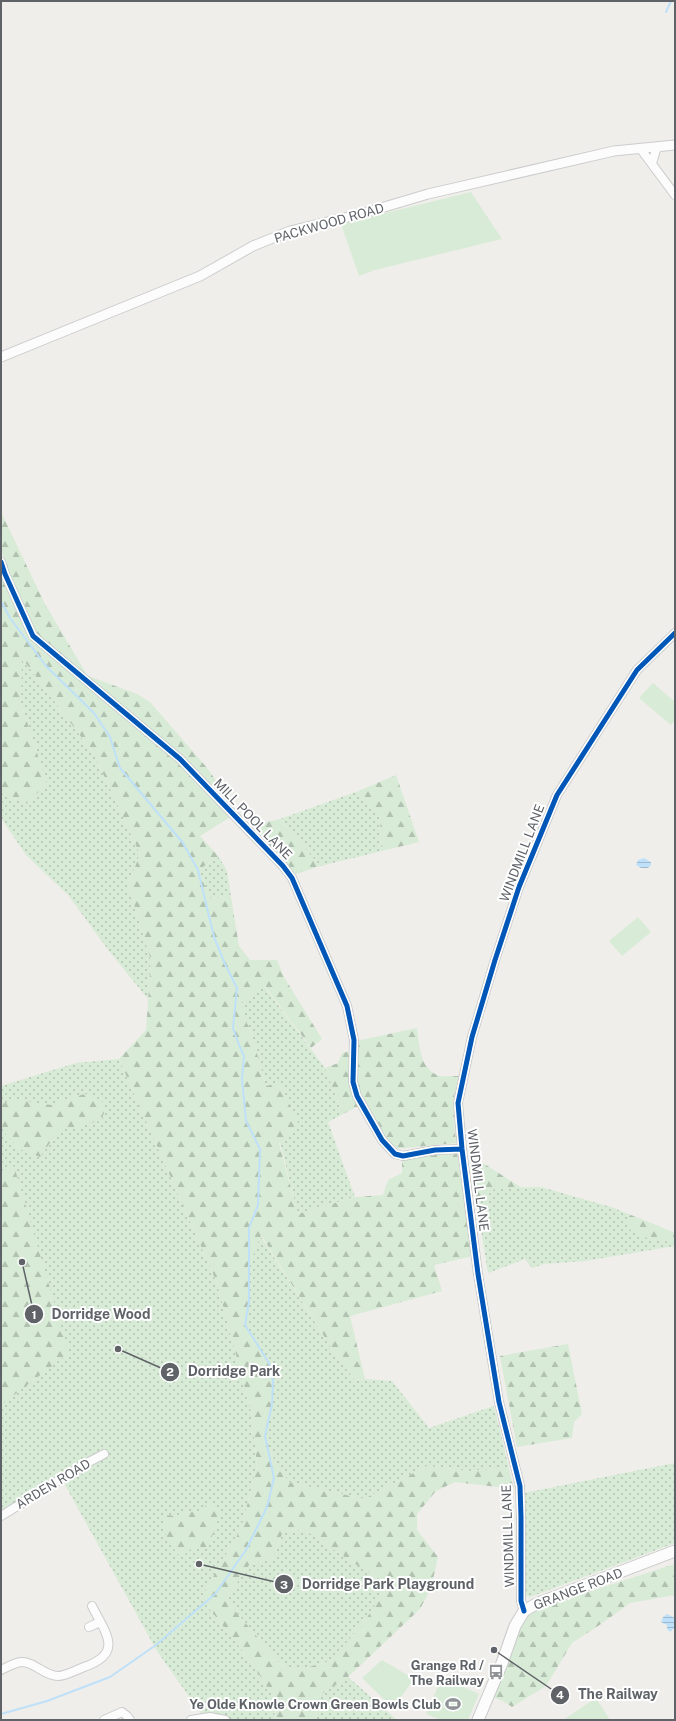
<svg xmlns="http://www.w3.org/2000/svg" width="676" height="1721" viewBox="0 0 676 1721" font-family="'Public Sans',sans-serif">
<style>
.grass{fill:url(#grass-dots)}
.forest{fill:url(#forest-firs);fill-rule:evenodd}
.garden{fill:#d8ebd6}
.water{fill:url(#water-rules)}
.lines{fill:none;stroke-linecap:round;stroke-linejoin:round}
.stream{stroke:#bfe0f9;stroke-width:2}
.minor-casing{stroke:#cbcccc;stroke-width:10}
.tertiary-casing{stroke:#cbcccc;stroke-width:11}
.secondary-casing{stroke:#cacacb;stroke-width:13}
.minor{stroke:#fdfcfc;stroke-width:8}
.tertiary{stroke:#fdfcfc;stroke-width:9}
.secondary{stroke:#fdfcfc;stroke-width:11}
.cycleway-casing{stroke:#fff;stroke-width:8}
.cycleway{stroke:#0057b8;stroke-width:5}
.labels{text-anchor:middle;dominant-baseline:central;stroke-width:4;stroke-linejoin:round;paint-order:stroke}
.street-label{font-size:13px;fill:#5f6368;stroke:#fff}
.poi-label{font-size:13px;font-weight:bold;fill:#5f6368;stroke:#fff;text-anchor:end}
.leader{fill:none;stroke:#5f6368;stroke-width:1.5}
.callout-dot{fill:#5f6368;stroke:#fff;stroke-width:1.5}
.mark-label{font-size:12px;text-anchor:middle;font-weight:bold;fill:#fff}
.callout-label{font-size:14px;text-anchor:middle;font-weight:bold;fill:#5f6368;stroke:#fff;stroke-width:4;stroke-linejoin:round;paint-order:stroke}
</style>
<defs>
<pattern id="grass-dots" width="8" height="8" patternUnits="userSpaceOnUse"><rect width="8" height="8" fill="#d8ebd6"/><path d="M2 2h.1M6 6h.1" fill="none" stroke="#b2c2b1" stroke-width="1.8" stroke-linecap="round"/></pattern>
<pattern id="forest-firs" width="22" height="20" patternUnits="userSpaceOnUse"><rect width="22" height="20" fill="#d8ebd6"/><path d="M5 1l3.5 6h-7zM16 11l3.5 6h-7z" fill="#b2c2b1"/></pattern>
<pattern id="water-rules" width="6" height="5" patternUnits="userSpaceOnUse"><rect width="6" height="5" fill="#bfe0f9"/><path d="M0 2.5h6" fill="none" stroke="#9eb9cd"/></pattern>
</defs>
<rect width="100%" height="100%" fill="#efeeea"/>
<path class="grass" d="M21 657 94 754 140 854 128 885 151 960 148 999 109 951 68 895 26 855 1 818V793L26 804 47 784 21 703Z
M356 792 380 818 382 851 320 866 280 819Z
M219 857 227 871 231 897 210 898 198 870Z
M264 986 325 1068 343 1114 328 1122 355 1197 298 1214 266 1087 250 1028 243 1015 242 1002Z
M119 1059 217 1283 252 1415 257 1466 241 1529 201 1598 249 1659 276 1701 274 1720H232L225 1717 202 1715 157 1651 60 1476 1 1514V1086L76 1063Z
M541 1187 611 1207 675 1233V1246L585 1261 544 1264 532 1268 525 1259 488 1273 477 1205 495 1188Z
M260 1235 337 1357 355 1380 365 1379 392 1381 429 1428 494 1406 509 1468 469 1471 427 1466 364 1499 289 1482 276 1465 265 1436 272 1404 273 1381 269 1363 245 1325 249 1301 248 1269Z
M675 1463V1543L530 1597 526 1595 524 1493Z
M305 1530 352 1562 386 1583 381 1596 364 1622 331 1661 298 1670 280 1664 227 1601 234 1587 249 1565 273 1558 283 1531Z
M348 1677 397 1720H317L312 1700Z"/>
<path class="forest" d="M1 512 45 604 87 675 36 634 9 575 1 549Z
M1 577 27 634 131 723 179 760 232 816 200 836 219 857 198 870 210 898 231 897 239 946 250 960H277L284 977 322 1039 311 1048 265 986 242 1002C243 1012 244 1020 250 1028L266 1086 280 1083 299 1125 279 1143 298 1214 355 1197 383 1195 388 1180 402 1173V1161L416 1157 457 1153 473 1256 434 1265 442 1291 350 1316 365 1379 355 1380 337 1357 261 1235 248 1269 249 1301 245 1325 269 1363 273 1381 272 1404 265 1436 276 1465 289 1482 364 1499 427 1466 469 1471 509 1468 514 1489 455 1482 436 1491 417 1514V1530L438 1557 431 1588 420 1609 348 1677 312 1700 317 1720H274L276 1701 249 1659 201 1598 241 1529 257 1466 252 1415 217 1283 119 1059 146 1030 151 960 128 885 140 854 94 754 22 658 21 703 47 784 26 804 1 793ZM305 1530 352 1562 386 1583 381 1596 364 1622 331 1661 298 1670 280 1664 227 1601 234 1587 249 1565 273 1558 283 1531Z
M88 676 137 694 150 702 208 769 238 813 183 757Z
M396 775 419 842 382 851 380 818 356 792Z
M280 819 320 866 293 875 254 825Z
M417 1028C419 1045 420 1070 440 1076 445 1077 453 1076 459 1076L453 1101 456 1143 395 1149 383 1137 356 1083V1041Z
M350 1051 359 1106 343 1114 325 1068 338 1063 342 1053Z
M85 1094 91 1095 103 1102 104 1113 101 1121 89 1123 81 1128 72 1127 59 1130 40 1157 17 1148C14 1141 12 1141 7 1136 0 1128 1 1115 1 1104L21 1099 34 1103 52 1105 63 1100Z
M472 1156 522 1188H495L477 1205Z
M14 1166 69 1353 1 1405V1171Z
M631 1215 675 1233V1243L643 1237 627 1228V1218Z
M568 1344 582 1414 574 1422 572 1438 517 1447 500 1356Z
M212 1503 220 1510V1515L207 1549 199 1546 187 1551 185 1555 177 1554 165 1533V1515L177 1516 183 1511 202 1512 206 1505Z
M675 1564V1595L630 1603 601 1624 572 1643 546 1686 512 1707 503 1701 493 1697 516 1635 526 1616 544 1606Z"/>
<path class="garden" d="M471 192 502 239 375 270 359 276 341 224Z
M653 683 675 702V720L671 725 639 698Z
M638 917 651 932 622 956 609 941Z
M382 1660 414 1679 393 1708 362 1678Z
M442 1677 479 1694 468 1720H441L426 1714Z
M596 1698 610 1720H563Z"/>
<path class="water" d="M644 858 651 862V865L648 868H641L636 865 638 860Z
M667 1614 675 1618V1627L670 1632 667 1629V1625L661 1622 663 1617Z"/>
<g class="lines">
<path class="stream" d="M666 12 671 1
M1 601 10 618 46 666 94 713 110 737 120 768 183 843 198 870 214 937 225 964 237 988 233 1028 239 1045 244 1056 242 1079 246 1121 260 1149 258 1205 249 1228V1301L245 1325 269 1363 273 1381 272 1404 265 1436 274 1478 267 1507 246 1550 215 1594 156 1645 110 1677 47 1701 1 1714"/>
<defs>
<path id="minor" d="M640 148 675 195
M652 163 656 150 659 147
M1 562 5 574 33 636 180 759 283 866 292 878 347 1006 354 1040 353 1082 357 1096 382 1140 395 1154 403 1156 435 1150 462 1149
M1 1516 87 1463 104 1454
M524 1611 521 1601V1517L520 1486 499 1402 478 1274 462 1149 458 1103 472 1037 495 960 519 887 557 795 637 670 675 633
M89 1627 100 1622
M1 1670C7 1667 14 1663 21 1662 34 1661 44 1676 58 1676 66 1676 76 1670 84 1667 124 1653 106 1634 92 1606
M104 1720 122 1712 127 1716 130 1720
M191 1720 210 1717 225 1720"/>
<path id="tertiary" d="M1 357 200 276 253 246 290 231 364 213 428 194 614 151 675 145"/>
<path id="secondary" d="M478 1720 502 1663 515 1626 524 1611 536 1604 675 1551"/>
</defs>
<use href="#minor" class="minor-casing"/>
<use href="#tertiary" class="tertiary-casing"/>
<use href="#secondary" class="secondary-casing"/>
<use href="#minor" class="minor"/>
<use href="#tertiary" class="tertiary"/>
<use href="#secondary" class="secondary"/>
<defs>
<path id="cycleway" d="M1 562 5 574 33 636 180 759 283 866 292 878 347 1006 354 1040 353 1082 357 1096 382 1140 395 1154 403 1156 435 1150 462 1149
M524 1611 521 1601V1517L520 1486 499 1402 478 1274 462 1149 458 1103 472 1037 495 960 519 887 557 795 637 670 675 633"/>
</defs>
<use href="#cycleway" class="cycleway-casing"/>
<use href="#cycleway" class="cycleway"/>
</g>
<defs>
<symbol id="bus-bare" viewBox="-9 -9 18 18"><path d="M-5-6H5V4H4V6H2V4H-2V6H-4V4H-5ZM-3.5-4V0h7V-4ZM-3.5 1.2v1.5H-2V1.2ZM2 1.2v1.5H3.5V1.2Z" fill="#919496" stroke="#fff" stroke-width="2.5" paint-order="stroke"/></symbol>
<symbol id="stadium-bare" viewBox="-9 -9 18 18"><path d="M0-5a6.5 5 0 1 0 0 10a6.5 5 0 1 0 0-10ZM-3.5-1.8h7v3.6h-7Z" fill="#919496" stroke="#fff" stroke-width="2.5" paint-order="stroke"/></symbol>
</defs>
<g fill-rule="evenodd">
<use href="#bus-bare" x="485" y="1661" width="22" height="22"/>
<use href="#stadium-bare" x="442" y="1693" width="22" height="22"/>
</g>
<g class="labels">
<g class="street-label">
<text transform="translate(329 223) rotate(-16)">PACKWOOD ROAD</text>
<text transform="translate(253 819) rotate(46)">MILL POOL LANE</text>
<text transform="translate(522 853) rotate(-69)">WINDMILL LANE</text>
<text transform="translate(478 1180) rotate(83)">WINDMILL LANE</text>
<text transform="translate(53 1484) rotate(-31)">ARDEN ROAD</text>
<text transform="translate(508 1536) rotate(-92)">WINDMILL LANE</text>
<text transform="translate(578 1589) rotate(-21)">GRANGE ROAD</text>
</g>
<g class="poi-label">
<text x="484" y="1665">Grange Rd /<tspan x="484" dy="15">The Railway</tspan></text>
<text x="441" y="1704">Ye Olde Knowle Crown Green Bowls Club</text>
</g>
</g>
<path class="leader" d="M22 1262L34 1314M118 1349L170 1372M199 1564L284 1584M494 1650L560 1695"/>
<g class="callout-dot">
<circle cx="22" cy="1262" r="4"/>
<circle cx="118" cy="1349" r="4"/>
<circle cx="199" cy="1564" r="4"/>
<circle cx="494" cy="1650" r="4"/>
<circle cx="34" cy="1314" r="10"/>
<circle cx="170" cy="1372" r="10"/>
<circle cx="284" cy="1584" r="10"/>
<circle cx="560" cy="1695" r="10"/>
</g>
<g class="mark-label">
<text x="34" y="1319">1</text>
<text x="170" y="1376">2</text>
<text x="284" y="1589">3</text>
<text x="560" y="1699">4</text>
</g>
<g class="callout-label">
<text x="101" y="1319">Dorridge Wood</text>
<text x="234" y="1376">Dorridge Park</text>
<text x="388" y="1589">Dorridge Park Playground</text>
<text x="618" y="1699">The Railway</text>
</g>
<rect width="676" height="1721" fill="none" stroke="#5f6368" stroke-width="4"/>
</svg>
